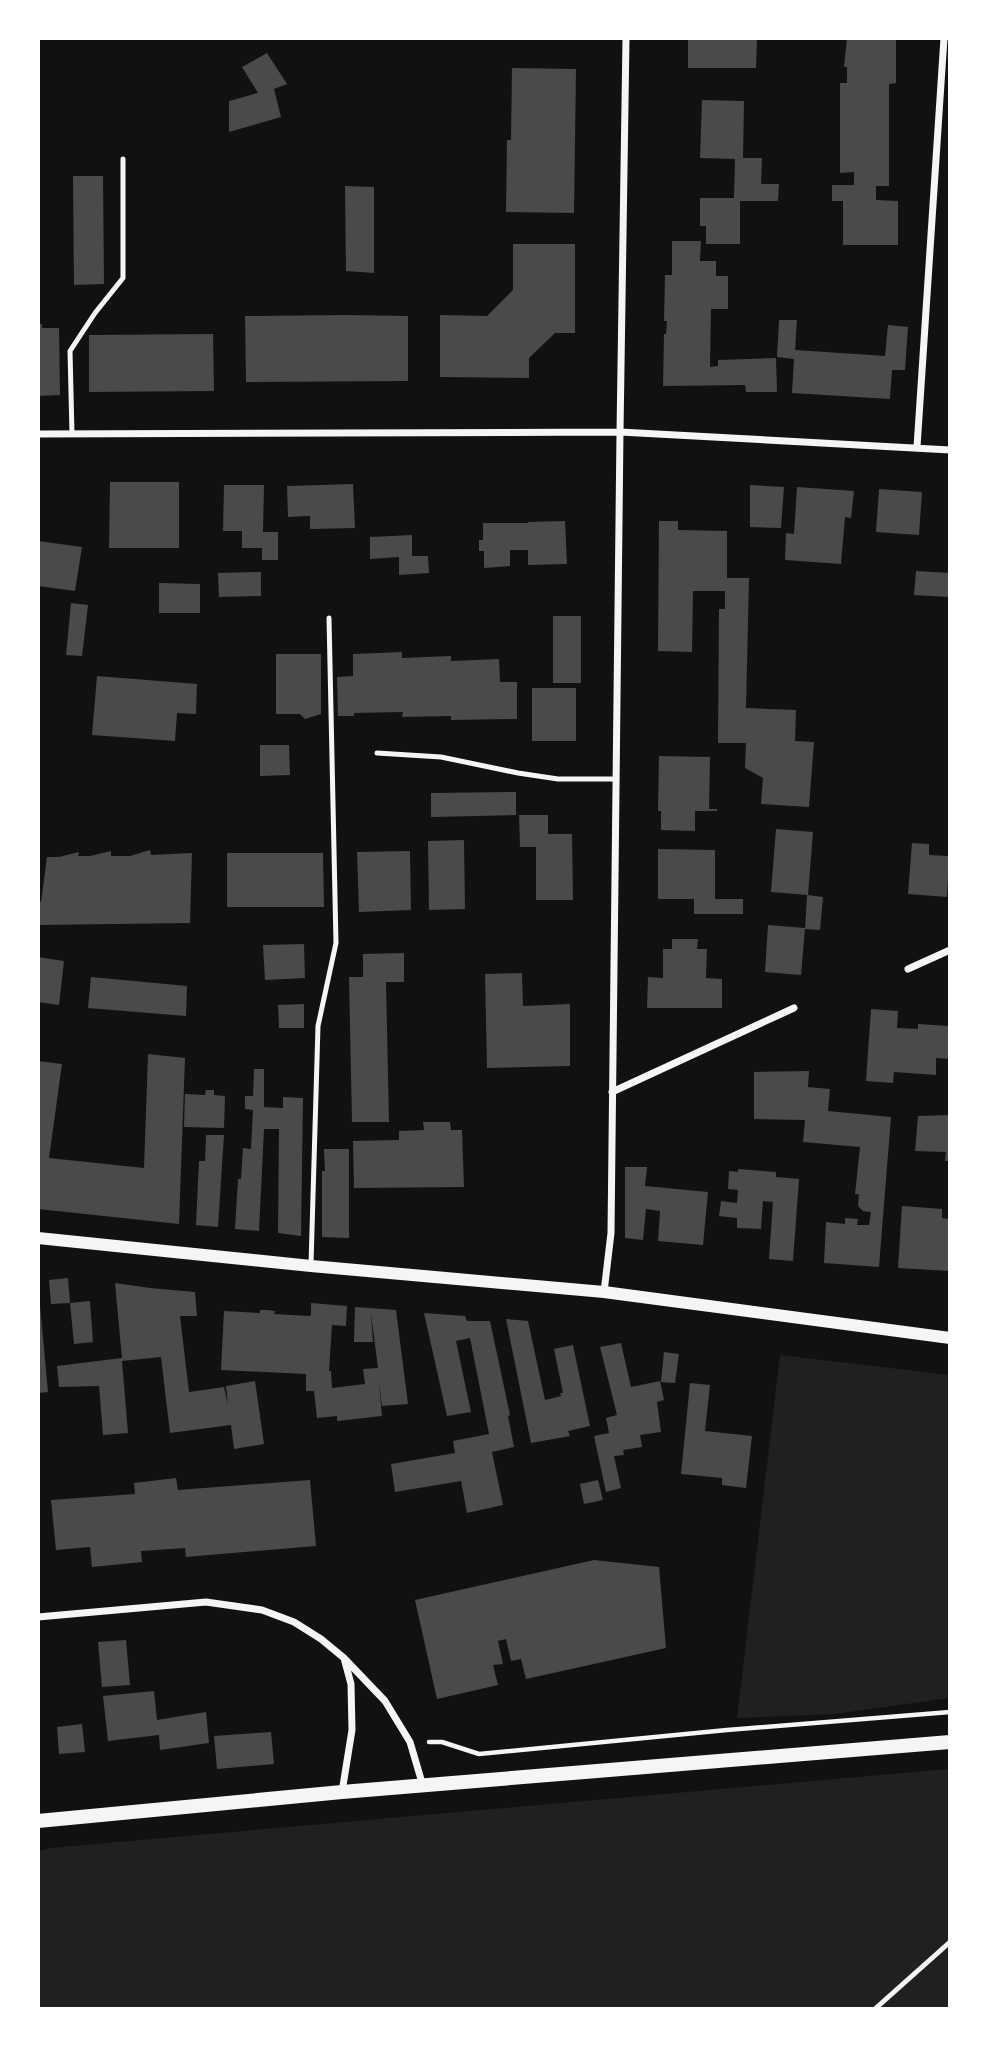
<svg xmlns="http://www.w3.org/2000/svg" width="988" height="2047" viewBox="0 0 988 2047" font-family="Helvetica,sans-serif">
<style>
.green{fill:#202020}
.building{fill:#4a4a4a}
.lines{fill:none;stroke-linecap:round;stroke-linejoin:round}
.path{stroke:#f5f5f5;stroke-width:4.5}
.service{stroke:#f5f5f5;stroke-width:5}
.minor{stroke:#f5f5f5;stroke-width:7}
.tertiary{stroke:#f5f5f5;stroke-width:12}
.secondary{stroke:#f5f5f5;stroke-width:14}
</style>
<rect width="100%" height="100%" fill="#111"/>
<path class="green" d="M780 1355 949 1375V1698L835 1714 737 1718Z
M949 1769V2008H39V1851L50 1848Z"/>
<path class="building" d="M688 38H757L756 68H688Z
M847 38H896V83L889 84V186H876V200L898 201V245H843V201H832V185H854V172L840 173V83H847V67H844Z
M267 53 287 84 274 89 281 117 229 132V101L258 93 242 67Z
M512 68 576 69 574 213 506 212 507 140H511Z
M702 100 744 101 743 158H762L761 184H779L778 201H740V244H706V226H700V198H734L735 159 700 158Z
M73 176H103L104 284 74 285Z
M345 186 374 187V273L346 271Z
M672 241H701L700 261H716V276H728V309H711L710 367 718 366V360L776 358 777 392H746L745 385 663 386 664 334H666L667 321H664L665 275H672Z
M513 244H575V333H555L529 358V378L440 377V315L487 316 513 290Z
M346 315 408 316V381L246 382 245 316Z
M779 320H797L795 350 885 356 888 325 908 327 905 370H892L890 399 792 393 794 359 777 357Z
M38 324H42V328H59L60 395 38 396Z
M213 334 214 391 89 392V335Z
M110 482H179V548H109Z
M353 484 355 528 310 529V516L288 517 287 486Z
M224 485H264L263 532H278V560H262V548H242V531H223Z
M750 485 784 487 781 528 750 527Z
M797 487 854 491 851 518 845 517 841 564 785 560 786 533 794 534Z
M879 489 922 492 919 535 876 532Z
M565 521 567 564 528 565V550H510V566L484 568V551H479V540H483V523H528V522Z
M659 521H678V530L727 531V578H749L746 708 796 710 795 741 814 742 809 807 761 804 763 778 745 768 746 743H718L719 609H725V591H693L692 652 658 651Z
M412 535V556H428L429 573 399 575V557L370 559V537Z
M38 541 82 547 75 591 38 586Z
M916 571 949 573V597L914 595Z
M261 572V596L219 597 218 573Z
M159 583 200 584V613H159Z
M71 603 88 605 82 656 66 655Z
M553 616H581V683H553Z
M402 652V658L451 656V661L499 659 500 682H517V719L451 720V716L402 717 403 712 354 713V716H338L337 677 353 676V654Z
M276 654H321V714L305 719 300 714H276Z
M97 676 197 684 196 714 177 713 175 741 92 735Z
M532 688H576V741H532Z
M260 745H289L290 775 260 776Z
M659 756 710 757 709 809H717V811H695V831L661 830V811H658Z
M516 792V815L431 817V793Z
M519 815H548V834H572L573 900H536V847H520Z
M776 829 813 832 808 895 771 892Z
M464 840 465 909 429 910 428 841Z
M912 843 929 844V855L949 856 947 897 908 894Z
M658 849 715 850V899H743V914H694V899H658Z
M150 850 151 855 192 853 190 923 38 925V901L41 902 47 857H59L79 852 78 856H90L111 851V856H130Z
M410 851 411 910 359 912 357 852Z
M227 853H323L324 907H227Z
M807 895 823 897 820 930 805 929Z
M768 925 805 928 801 975 765 972Z
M672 939H698L697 949H707L706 978 722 979V1008H647L648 977 663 978V949H672Z
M304 944 305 978 265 980 263 945Z
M404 953V982H386L389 1122H352L349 977H363V954Z
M38 957 64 961 59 1005 38 1002Z
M522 973 523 1006 570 1004V1066L487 1068 485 974Z
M91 977 187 986 186 1016 88 1008Z
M304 1004V1028H279L278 1005Z
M871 1009 898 1011 897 1028 918 1029V1024L949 1026V1059L936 1058V1075L894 1072 893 1083 866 1081Z
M148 1054 185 1058 179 1224 38 1209V1061L62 1064 49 1158 144 1168Z
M254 1069H264V1107L283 1108V1097L303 1098 301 1236 278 1233 279 1129H264L259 1231 235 1229 238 1179H241L243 1148 251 1149 253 1110 245 1109V1096H253Z
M809 1071 808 1087 830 1089 828 1111 891 1117 879 1267 824 1263 826 1222 845 1224V1218L858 1219 857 1225H869L871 1212 863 1211 858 1206 859 1194H855L860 1147 803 1142 805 1120 754 1119V1072Z
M206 1090H214V1095L225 1096 224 1128 184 1127 185 1094 205 1095Z
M949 1115V1161H945L946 1152 915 1151 918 1116Z
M423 1122H450L451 1130H462L464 1187 354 1188 353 1141 399 1140V1131L424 1130Z
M206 1135H224L218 1227 196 1225 199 1161H205Z
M324 1149H349V1238L322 1237V1171H325Z
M625 1167H647L645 1186 708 1192 703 1245 658 1241 660 1211 646 1209 643 1240 625 1238Z
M738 1169 776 1172V1177L799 1179 793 1261 769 1259 773 1202 763 1201 761 1229 737 1228V1218L719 1216 721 1201 737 1203 738 1190 728 1189 729 1171 738 1172Z
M902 1206 942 1209V1218L949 1219V1271L898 1268Z
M68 1278 70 1303 51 1304 49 1280Z
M115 1283 150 1288 195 1292 197 1316H180L189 1392 224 1387 228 1405 226 1386 255 1381 264 1444 234 1449 231 1425 170 1433 161 1357 122 1361 128 1433 103 1435 99 1386 59 1387 57 1366 122 1358Z
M90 1301 93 1342 74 1344 70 1303Z
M311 1303 347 1306 346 1326 332 1325 329 1371H331L332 1388 365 1384 363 1369 378 1368 371 1313 373 1342H354L355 1307 396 1310 408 1404 382 1406 379 1383 382 1416 337 1421V1416L317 1418 314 1391H306V1374L221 1370 224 1311 260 1313V1310H267L275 1311 274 1314 309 1316 311 1315Z
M38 1305H40L48 1392 38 1393Z
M424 1313 465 1316 467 1321H490L510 1415 508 1416 514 1447 492 1452 503 1505 467 1513 461 1481 395 1492 391 1464 455 1453 453 1441 489 1434 470 1338 456 1341 471 1412 447 1416Z
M506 1319 528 1321 545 1400 561 1396 560 1393H563L554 1349 573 1345 590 1426 568 1431 570 1436 531 1443Z
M621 1343 631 1387 660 1381 664 1400 657 1402 661 1432 640 1435 642 1447 623 1450 624 1455 614 1456 621 1488 606 1492 594 1436 609 1433 606 1418 617 1415 600 1347Z
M664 1352 679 1354 675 1383 661 1382Z
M690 1383 710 1385 705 1431 752 1436 746 1488 722 1485V1478L681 1474Z
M176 1478 178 1490 310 1480 316 1546 186 1557 185 1548 141 1551 142 1562 92 1567 90 1547 56 1550 51 1500 135 1494 134 1483Z
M598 1480 603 1500 584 1504 580 1484Z
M594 1560 659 1567 666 1648 526 1679 521 1659 511 1661 506 1639 498 1641 503 1664 493 1665 498 1685 437 1699 415 1600Z
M126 1640 130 1685 102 1687 98 1642Z
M154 1691 157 1720 206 1712 209 1743 160 1750 159 1735 108 1741 103 1696Z
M82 1724 85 1752 59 1754 57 1727Z
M271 1732 274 1764 217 1769 214 1736Z"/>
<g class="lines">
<path class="path" d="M429 1742H442L479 1754 727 1730 950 1712"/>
<path class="service" d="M72 434 70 351 95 313 123 278V159
M377 753 441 757 518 773 558 779H616
M311 1264 318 1026 336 943 329 618
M876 2008 950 1942"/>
<path class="minor" d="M38 434 620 432 950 450
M917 447 944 38
M908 969 950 950
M612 1092 794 1008
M604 1292 611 1233 620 432 626 38
M38 1617 206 1602 262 1610 294 1622 321 1639 344 1658 385 1701 410 1742 423 1786
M342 1792 352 1730 351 1684 344 1658"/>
<path class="tertiary" d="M38 1238 311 1266 604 1292 950 1338"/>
<path class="secondary" d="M38 1821 342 1792 950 1742"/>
</g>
<rect width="988" height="2047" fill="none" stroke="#ffffff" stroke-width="80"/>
</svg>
